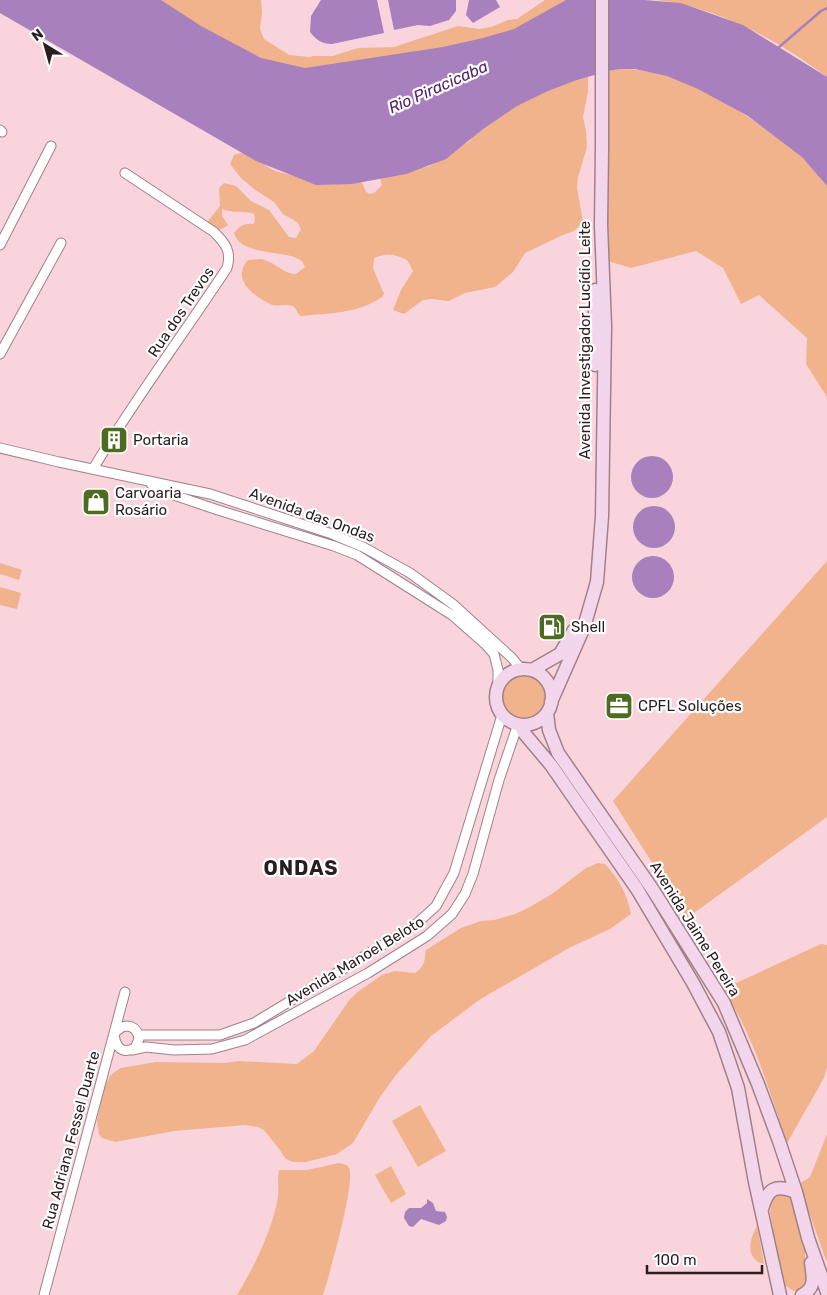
<svg xmlns="http://www.w3.org/2000/svg" width="827" height="1295" viewBox="0 0 827 1295" font-family="Rubik,sans-serif">
<style>
.green{fill:#f0b38c}
.water{fill:#a780bd}
.lines{fill:none;stroke-linecap:round;stroke-linejoin:round}
.stream{stroke:#a780bd;stroke-width:2.5}
.street-casing{stroke:#a28088;stroke-width:11}
.secondary-casing{stroke:#a28088;stroke-width:15}
.street{stroke:#fff;stroke-width:9}
.secondary{stroke:#f3d6ec;stroke-width:12}
.labels{text-anchor:middle;dominant-baseline:central;stroke-width:4.5;stroke-linejoin:round;paint-order:stroke}
.street-label{font-size:15px;fill:#2a1d20;stroke:#fff}
.poi-label{font-size:15px;fill:#2a1d20;stroke:#fff;text-anchor:start}
.water-label{font-size:16px;font-style:italic;fill:#53216b;stroke:#fff}
.district-label{font-size:20px;font-weight:bold;letter-spacing:1px;fill:#2a1d20;stroke:#fff}
</style>
<rect width="100%" height="100%" fill="#f9d4dc"/>
<path class="green" d="M142 0H261L262 12 260 29 264 39 289 55 310 57 313 56H333L358 48 394 47 458 26 479 29 491 27 508 20 517 19 545 0H577L533 28 310 83Z
M656 0H827V77C778 40 718 7 656 0Z
M620 69C677 69 731 103 775 136 784 143 794 149 802 157 811 165 819 176 827 186V397L806 364 807 338 759 295 741 304 723 268 696 251 631 268 608 261V71Z
M588 77V92L583 117 586 131 587 147 578 177 577 188 583 222 574 231 563 235 525 253 513 272 495 287 465 293 449 301 431 299 423 300 404 314 393 310 401 290 413 271 407 260C394 254 387 253 374 258L373 268 384 294 382 297C358 314 329 313 300 316 297 313 297 309 294 307 288 302 277 308 270 304 255 297 230 279 248 260 252 260 257 259 261 259 274 261 283 274 296 274L305 267 302 261C286 249 241 257 234 233 239 226 246 223 253 224L255 221 254 214C244 210 233 214 222 209V216L228 225C220 231 217 231 208 224V221L220 206 219 188 224 183 236 186 251 201 269 210 289 237 296 238 301 229 297 222 283 214 274 202 254 189 241 178 230 164 234 155C252 147 263 168 279 172 304 180 334 178 360 178L366 192 370 194 374 193 382 185 380 178 430 166 470 141 473 135 521 96Z
M827 561V817L687 918 613 801Z
M0 563 22 570 19 580 0 574Z
M0 587 21 593 17 609 0 605Z
M501 696a23 23 0 1 1 46 0a23 23 0 1 1-46 0Z
M598 863 605 864C619 879 627 894 631 914L610 929 569 948 479 1000 431 1036 396 1075 380 1097 353 1143 337 1154 306 1162H293L286 1159 283 1155 280 1150 264 1130 258 1127 245 1125 174 1131 115 1142 102 1138 99 1134 97 1121 104 1088 110 1076 116 1071 121 1068 156 1062 225 1063 239 1061 297 1064 314 1051 350 999 359 991 382 975 395 971 415 973 420 969 424 963 426 950 461 928 481 921 494 920 515 914 528 908 552 894 586 868Z
M821 944 827 945V1067L824 1078 787 1143C769 1091 754 1035 723 989Z
M420 1105 446 1151 418 1167 392 1121Z
M827 1134V1263L799 1184 810 1177Z
M339 1163C343 1164 347 1164 349 1168 356 1182 329 1276 323 1295H237C255 1265 272 1231 278 1197 279 1188 277 1179 279 1170H307Z
M391 1166 406 1194 391 1203 375 1175Z
M779 1194 790 1196 805 1242V1262L809 1277 807 1284 801 1289 794 1291 784 1285 781 1278 770 1212 773 1197Z
M757 1226 764 1264C745 1259 749 1240 757 1226Z"/>
<path class="water" d="M0 0H161L201 26 261 58 305 68 443 47 483 38 514 29 566 0H644L681 3 743 25 827 77V186L802 157 748 116 698 89 667 76 635 69H620L608 71 574 81 548 91 517 106 483 129 446 159 406 174 352 184 316 185 256 161 0 13Z
M321 0H377L384 33 332 44C322 44 316 40 310 32L311 16Z
M388 0H456V11L449 20 430 26 418 25 394 30Z
M469 0H496L500 7 473 23 466 15Z
M631 477a21 21 0 1 1 42 0a21 21 0 1 1-42 0Z
M633 527a21 21 0 1 1 42 0a21 21 0 1 1-42 0Z
M632 577a21 21 0 1 1 42 0a21 21 0 1 1-42 0Z
M427 1199 433 1203 436 1211 445 1212 447 1217 446 1221 439 1225 421 1219 413 1227 409 1226 404 1218 405 1212 409 1208H421L427 1203Z"/>
<g class="lines">
<path class="stream" d="M778 48 821 11 827 8"/>
<defs>
<path id="street" d="M0 130 2 132
M0 245 51 146
M0 354 61 243
M0 448 59 462 210 494 332 534 363 547 410 573 454 605 512 658 521 669
M93 469C134 400 183 335 227 268 232 251 225 243 214 232L125 173
M151 484 162 491 218 510 334 546 357 555 373 565 452 615 486 645 494 654 498 670V685
M126 1026C134 1026 138 1031 139 1039L135 1048C121 1055 115 1046 114 1033L122 1027Z
M139 1035H220L254 1023 414 926 436 906 454 873 502 715
M132 1050 146 1047 174 1050 212 1049 245 1040 368 973 427 936 452 914 465 894 473 874 499 780 518 724
M44 1295 125 992"/>
<path id="secondary" d="M595 290V365
M496 697a28 28 0 1 1 56 0a28 28 0 1 1-56 0Z
M532 670 560 654 574 630
M551 702 584 627 597 582 602 516 605 326 601 225 602 148V0
M547 713 549 730 558 753 653 890 724 1003 758 1084 779 1141 796 1192 808 1238 827 1292
M520 725 524 733 551 765 637 889 693 983 719 1032 738 1088 755 1182 780 1295
M762 1209C768 1188 775 1184 796 1192
M802 1295C816 1288 813 1277 811 1263"/>
</defs>
<use href="#street" class="street-casing"/>
<use href="#secondary" class="secondary-casing"/>
<use href="#street" class="street"/>
<use href="#secondary" class="secondary"/>
</g>
<defs>
<symbol id="building-square" viewBox="-11 -11 22 22"><rect x="-9" y="-9" width="18" height="18" rx="4" fill="#4d6c22" stroke="#fff"/><path d="M-4-6H4V6H1V3H-1V6H-4ZM-2.5-4.3h1.7v1.8h-1.7ZM.8-4.3h1.7v1.8H.8ZM-2.5-1h1.7V.8h-1.7ZM.8-1h1.7V.8H.8Z" fill="#fff"/></symbol>
<symbol id="shop-square" viewBox="-11 -11 22 22"><rect x="-9" y="-9" width="18" height="18" rx="4" fill="#4d6c22" stroke="#fff"/><path d="M-5-2.5h2.3a2.7 3.5 0 0 1 5.4 0H5L5.5 6h-11ZM-1.5-2.5h3a1.5 2.3 0 0 0-3 0Z" fill="#fff"/></symbol>
<symbol id="fuel-square" viewBox="-11 -11 22 22"><rect x="-9" y="-9" width="18" height="18" rx="4" fill="#4d6c22" stroke="#fff"/><path d="M-5.5-6h7V0h2V4h1.3V-2.5L3-4.5l.8-.8L6-3V5H2.5V1h-1V6h-7ZM-4.2-4.7v3.2H.2V-4.7Z" fill="#fff"/></symbol>
<symbol id="office-square" viewBox="-11 -11 22 22"><rect x="-9" y="-9" width="18" height="18" rx="4" fill="#4d6c22" stroke="#fff"/><path d="M-6-3h4V-5.5h4V-3h4V5H-6ZM-1-4.5V-3h2v-1.5ZM-6 0V1H6V0Z" fill="#fff"/></symbol>
</defs>
<g fill-rule="evenodd">
<use href="#building-square" x="98" y="424" width="32" height="32"/>
<use href="#shop-square" x="80" y="486" width="32" height="32"/>
<use href="#fuel-square" x="536" y="611" width="32" height="32"/>
<use href="#office-square" x="603" y="690" width="32" height="32"/>
</g>
<g class="labels">
<g class="street-label">
<text transform="translate(181 312) rotate(-56)">Rua dos Trevos</text>
<text transform="translate(585 340) rotate(-90)">Avenida Investigador Lucídio Leite</text>
<text transform="translate(312 515) rotate(20)">Avenida das Ondas</text>
<text transform="translate(695 929) rotate(58)">Avenida Jaime Pereira</text>
<text transform="translate(355 961) rotate(-31)">Avenida Manoel Beloto</text>
<text transform="translate(71 1140) rotate(-75)">Rua Adriana Fessel Duarte</text>
</g>
<g class="poi-label">
<text x="133" y="440">Portaria</text>
<text x="115" y="493">Carvoaria<tspan x="115" dy="17">Rosário</tspan></text>
<text x="571" y="627">Shell</text>
<text x="638" y="706">CPFL Soluções</text>
</g>
<g class="water-label">
<text transform="translate(438 87) rotate(-24)">Rio Piracicaba</text>
</g>
<g class="district-label">
<text x="301" y="868">ONDAS</text>
</g>
</g>
<g transform="translate(45 45) rotate(323)" stroke="#ffffff" stroke-width="4" paint-order="stroke">
<path d="M0-4L9 19L0 12L-9 19Z" fill="#2a1d20"/>
<text y="-8" font-size="14" font-weight="bold" text-anchor="middle" fill="#2a1d20">N</text>
</g>
<path d="M647 1265v8h115v-8" fill="none" stroke="#2a1d20" stroke-width="2.5"/>
<text x="654" y="1265" font-size="15" fill="#2a1d20" stroke="#ffffff" stroke-width="4" paint-order="stroke">100 m</text>
</svg>
